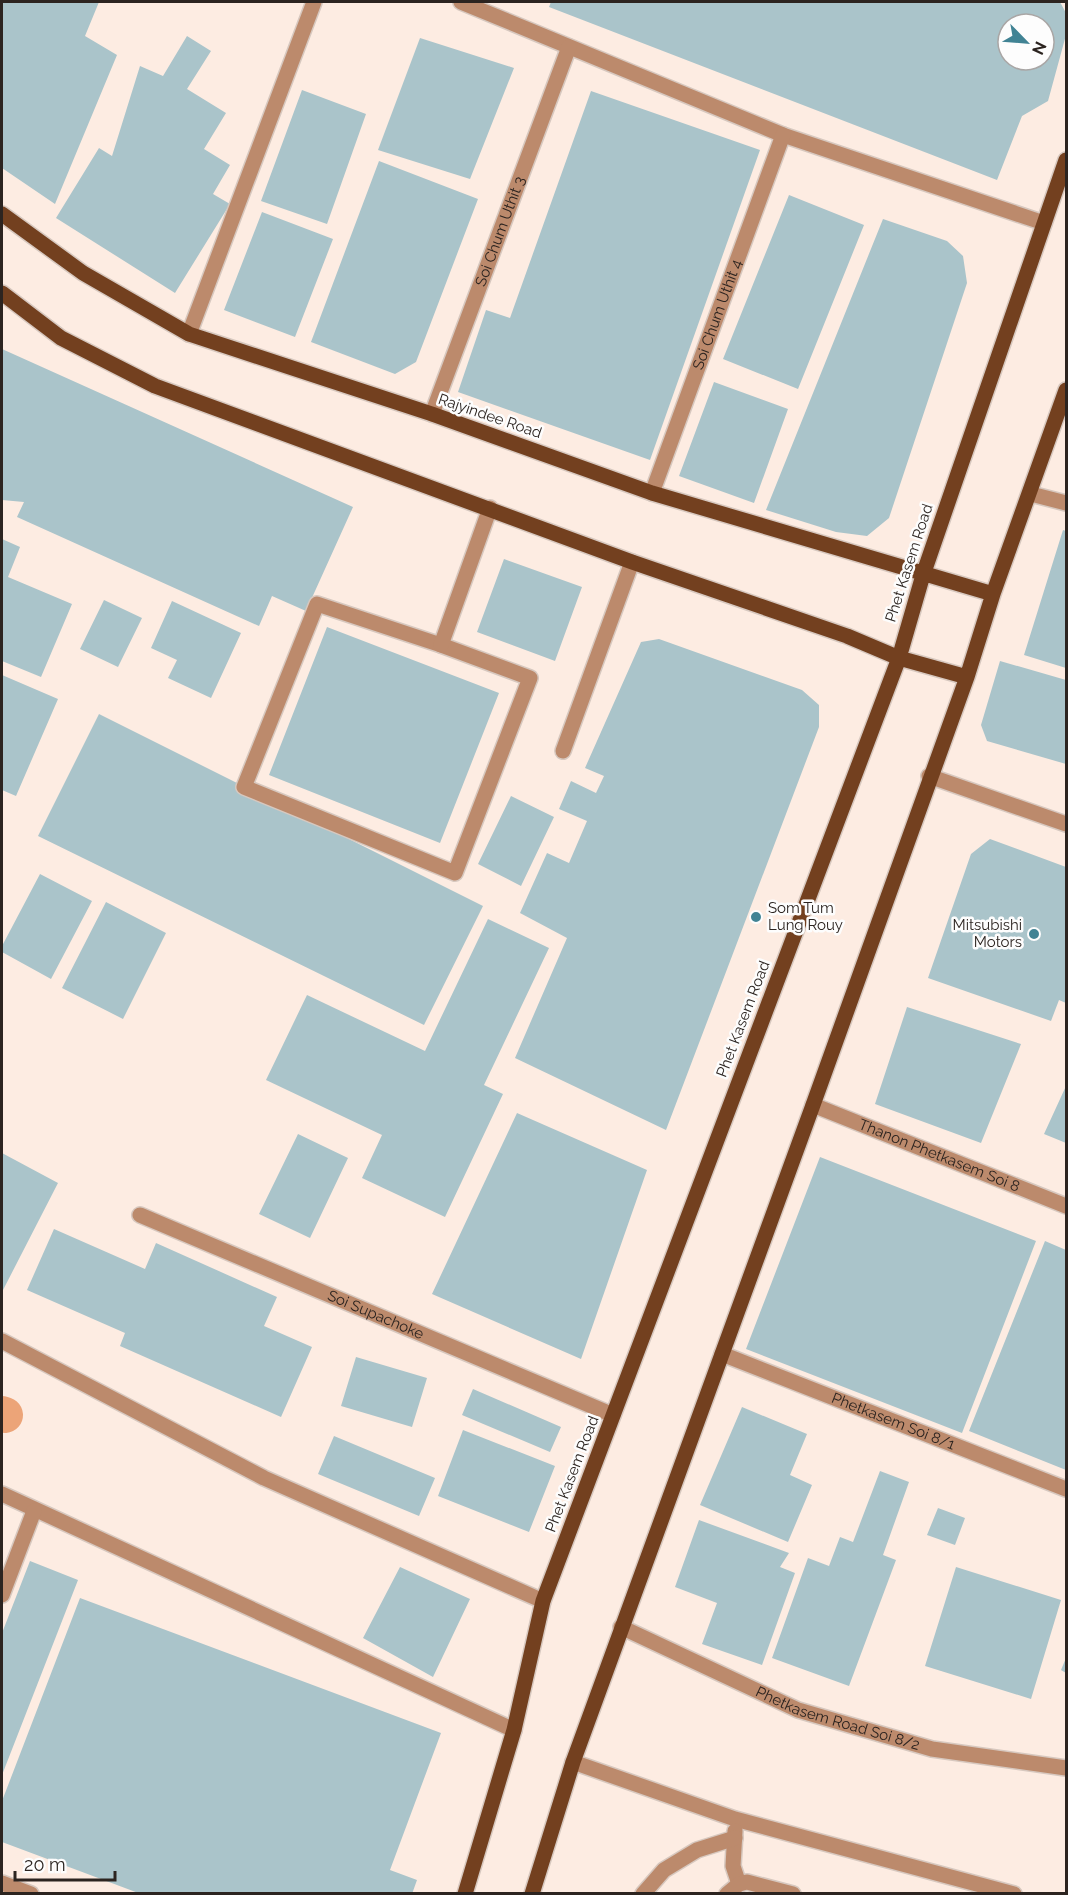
<svg xmlns="http://www.w3.org/2000/svg" width="1068" height="1895" viewBox="0 0 1068 1895" font-family="Raleway,sans-serif">
<style>
.lines{fill:none;stroke-linecap:round;stroke-linejoin:round}
.canal{stroke:#eca478;stroke-width:36}
.building{fill:#aac4ca;fill-rule:evenodd}
.minor-casing{stroke:#d7c8bf;stroke-width:18}
.major-casing{stroke:#d7c8bf;stroke-width:18}
.minor{stroke:#bc8a6c;stroke-width:15}
.major{stroke:#73401f;stroke-width:15}
.poi-dot{fill:#418394;stroke:#fdfdfd;stroke-width:2}
.labels{text-anchor:middle;dominant-baseline:central;stroke-width:5;stroke-linejoin:round;paint-order:stroke}
.street-label{font-size:15px;fill:#2c2420;stroke:#fdfdfd}
.poi-label{font-size:15px;fill:#2c2420;stroke:#fdfdfd;text-anchor:start}
</style>
<rect width="100%" height="100%" fill="#fdece2"/>
<g class="lines">
<path class="canal" d="M2 1414 5 1415"/>
</g>
<path class="building" d="M2 2H99L85 36 117 55 55 204 2 168Z
M551 2H1060L1066 13V35L1048 101 1022 116 997 180 549 7ZM1008 24H1044V60H1008Z
M187 36 211 51 187 89 226 113 204 149 230 165 213 194 230 204 175 293 56 218 99 148 112 156 140 66 163 76Z
M420 38 514 68 470 179 378 150Z
M302 90 366 114 327 224 261 201Z
M591 91 760 150 650 460 458 392 486 310 510 318Z
M379 161 478 199 416 362 395 374 311 342Z
M789 195 864 225 798 389 723 359Z
M262 212 333 239 295 337 224 310Z
M883 219 947 241 963 256 967 283 889 518 867 536 836 532 766 510Z
M2 349 353 507 306 611 272 596 259 626 17 517 24 502 2 500Z
M714 382 788 409 754 503 679 476Z
M1063 530 1066 531V668L1024 655Z
M2 539 20 547 8 577 72 604 41 677 2 661Z
M504 559 582 587 555 661 477 632Z
M104 600 142 618 118 667 80 649Z
M172 601 241 633 211 698 168 678 177 660 151 648Z
M327 627 499 693 440 843 269 775Z
M659 639 802 690 819 705V727L666 1130 515 1058 567 938 520 913 547 853 569 863 587 821 559 809 571 781 596 793 604 776 585 768 641 642Z
M1000 661 1066 680V764L987 741 981 725Z
M2 675 58 699 16 796 2 790Z
M99 714 483 906 424 1025 38 836Z
M511 796 554 817 521 886 478 864Z
M990 839 1066 867V1003L1059 1000 1051 1021 928 978 971 854Z
M40 874 92 901 51 979 2 952V946Z
M106 902 166 933 123 1019 62 988Z
M488 919 549 948 484 1085 503 1094 445 1217 362 1178 382 1135 266 1080 307 995 425 1051Z
M907 1007 1021 1044 981 1143 875 1104Z
M1066 1086V1143L1044 1134Z
M517 1113 647 1170 581 1359 432 1294Z
M298 1134 348 1158 310 1238 259 1214Z
M2 1153 58 1183 2 1292Z
M820 1157 1036 1241 962 1433 746 1349Z
M54 1229 145 1269 156 1243 277 1297 264 1326 312 1347 281 1417 120 1346 125 1333 27 1290Z
M1045 1241 1066 1250V1470L969 1431Z
M356 1357 427 1378 412 1427 341 1406Z
M473 1389 561 1427 550 1452 462 1415Z
M742 1407 807 1434 790 1475 812 1485 788 1542 700 1505Z
M463 1430 555 1466 529 1532 438 1496Z
M334 1436 435 1478 419 1516 318 1474Z
M880 1471 909 1482 883 1555 896 1560 849 1686 772 1658 808 1558 829 1566 840 1537 853 1542Z
M938 1508 965 1518 955 1545 927 1535Z
M699 1520 789 1553 780 1567 795 1573 762 1665 702 1644 717 1603 675 1587Z
M30 1561 78 1580 2 1775V1633Z
M400 1567 470 1599 433 1677 363 1638Z
M956 1567 1061 1600 1031 1699 925 1666Z
M80 1598 441 1733 390 1870 417 1880 412 1894H141L2 1842V1801Z
M1066 1658V1673L1061 1670Z"/>
<g class="lines">
<defs>
<g id="minor">
<path d="M461 2 783 135 1044 223"/>
<path d="M189 334 314 2"/>
<path id="s1" d="M432 414 569 47"/>
<path id="s2" d="M652 493 783 135"/>
<path d="M1031 494 1066 503"/>
<path d="M317 604 441 645 530 678 455 873 244 787Z"/>
<path d="M441 645 490 508"/>
<path d="M563 751 632 562"/>
<path d="M929 776 1066 824"/>
<path id="s3" d="M813 1105 1066 1206"/>
<path id="s4" d="M140 1215 613 1415"/>
<path d="M2 1341 264 1478 543 1601"/>
<path id="s5" d="M722 1354 1066 1489"/>
<path d="M2 1494 514 1730"/>
<path d="M2 1595 34 1511"/>
<path id="s6" d="M621 1627 798 1710 932 1749 1066 1768"/>
<path d="M573 1762 735 1819 1014 1894"/>
<path d="M735 1831 733 1866 739 1884"/>
<path d="M2 1883 31 1894"/>
<path d="M643 1894 664 1870 697 1850 735 1838"/>
<path d="M727 1894 739 1884 747 1882 793 1894"/>
</g>
<path id="major" d="M2 214 83 273 189 334 432 414 652 493 993 594
M2 293 61 338 155 386 632 562 847 636 899 658 967 677
M465 1894 514 1730 543 1601 899 658 923 575 1066 160
M532 1894 573 1762 813 1105 967 677 993 594 1066 390"/>
</defs>
<use href="#minor" class="minor-casing"/>
<use href="#major" class="major-casing"/>
<use href="#minor" class="minor"/>
<use href="#major" class="major"/>
</g>
<g class="poi-dot">
<circle cx="756" cy="917" r="6"/>
<circle cx="1034" cy="934" r="6"/>
</g>
<g class="labels">
<g class="street-label">
<text stroke="none"><textPath href="#s1" startOffset="195">Soi Chum Uthit 3</textPath></text>
<text stroke="none"><textPath href="#s2" startOffset="190">Soi Chum Uthit 4</textPath></text>
<text transform="translate(490 416) rotate(19)">Rajyindee Road</text>
<text transform="translate(909 563) rotate(-72)">Phet Kasem Road</text>
<text transform="translate(743 1019) rotate(-69)">Phet Kasem Road</text>
<text stroke="none"><textPath href="#s3" startOffset="136">Thanon Phetkasem Soi 8</textPath></text>
<text stroke="none"><textPath href="#s4" startOffset="256">Soi Supachoke</textPath></text>
<text stroke="none"><textPath href="#s5" startOffset="184">Phetkasem Soi 8/1</textPath></text>
<text transform="translate(572 1474) rotate(-69)">Phet Kasem Road</text>
<text stroke="none"><textPath href="#s6" startOffset="236">Phetkasem Road Soi 8/2</textPath></text>
</g>
<g class="poi-label">
<text x="768" y="908">Som Tum<tspan x="768" dy="17">Lung Rouy</tspan></text>
<text x="1022" y="925" text-anchor="end">Mitsubishi<tspan x="1022" dy="17">Motors</tspan></text>
</g>
</g>
<rect width="1068" height="1895" fill="none" stroke="#2c2420" stroke-width="6"/>
<g transform="translate(1026 42) rotate(115)"><circle r="28" fill="#fdfdfd" stroke="#a9a6a5" stroke-width="1.5"/>
<path d="M0-4.5L10 22L0 15L-10 22Z" fill="#418394"/>
<text y="-9" font-size="16" font-weight="bold" text-anchor="middle" fill="#2c2420">N</text>
</g>
<path d="M15 1871v9h100v-9" fill="none" stroke="#2c2420" stroke-width="3"/>
<text x="24" y="1871" font-size="18" fill="#2c2420" stroke="#fdfdfd" stroke-width="4.5" paint-order="stroke">20 m</text>
</svg>
